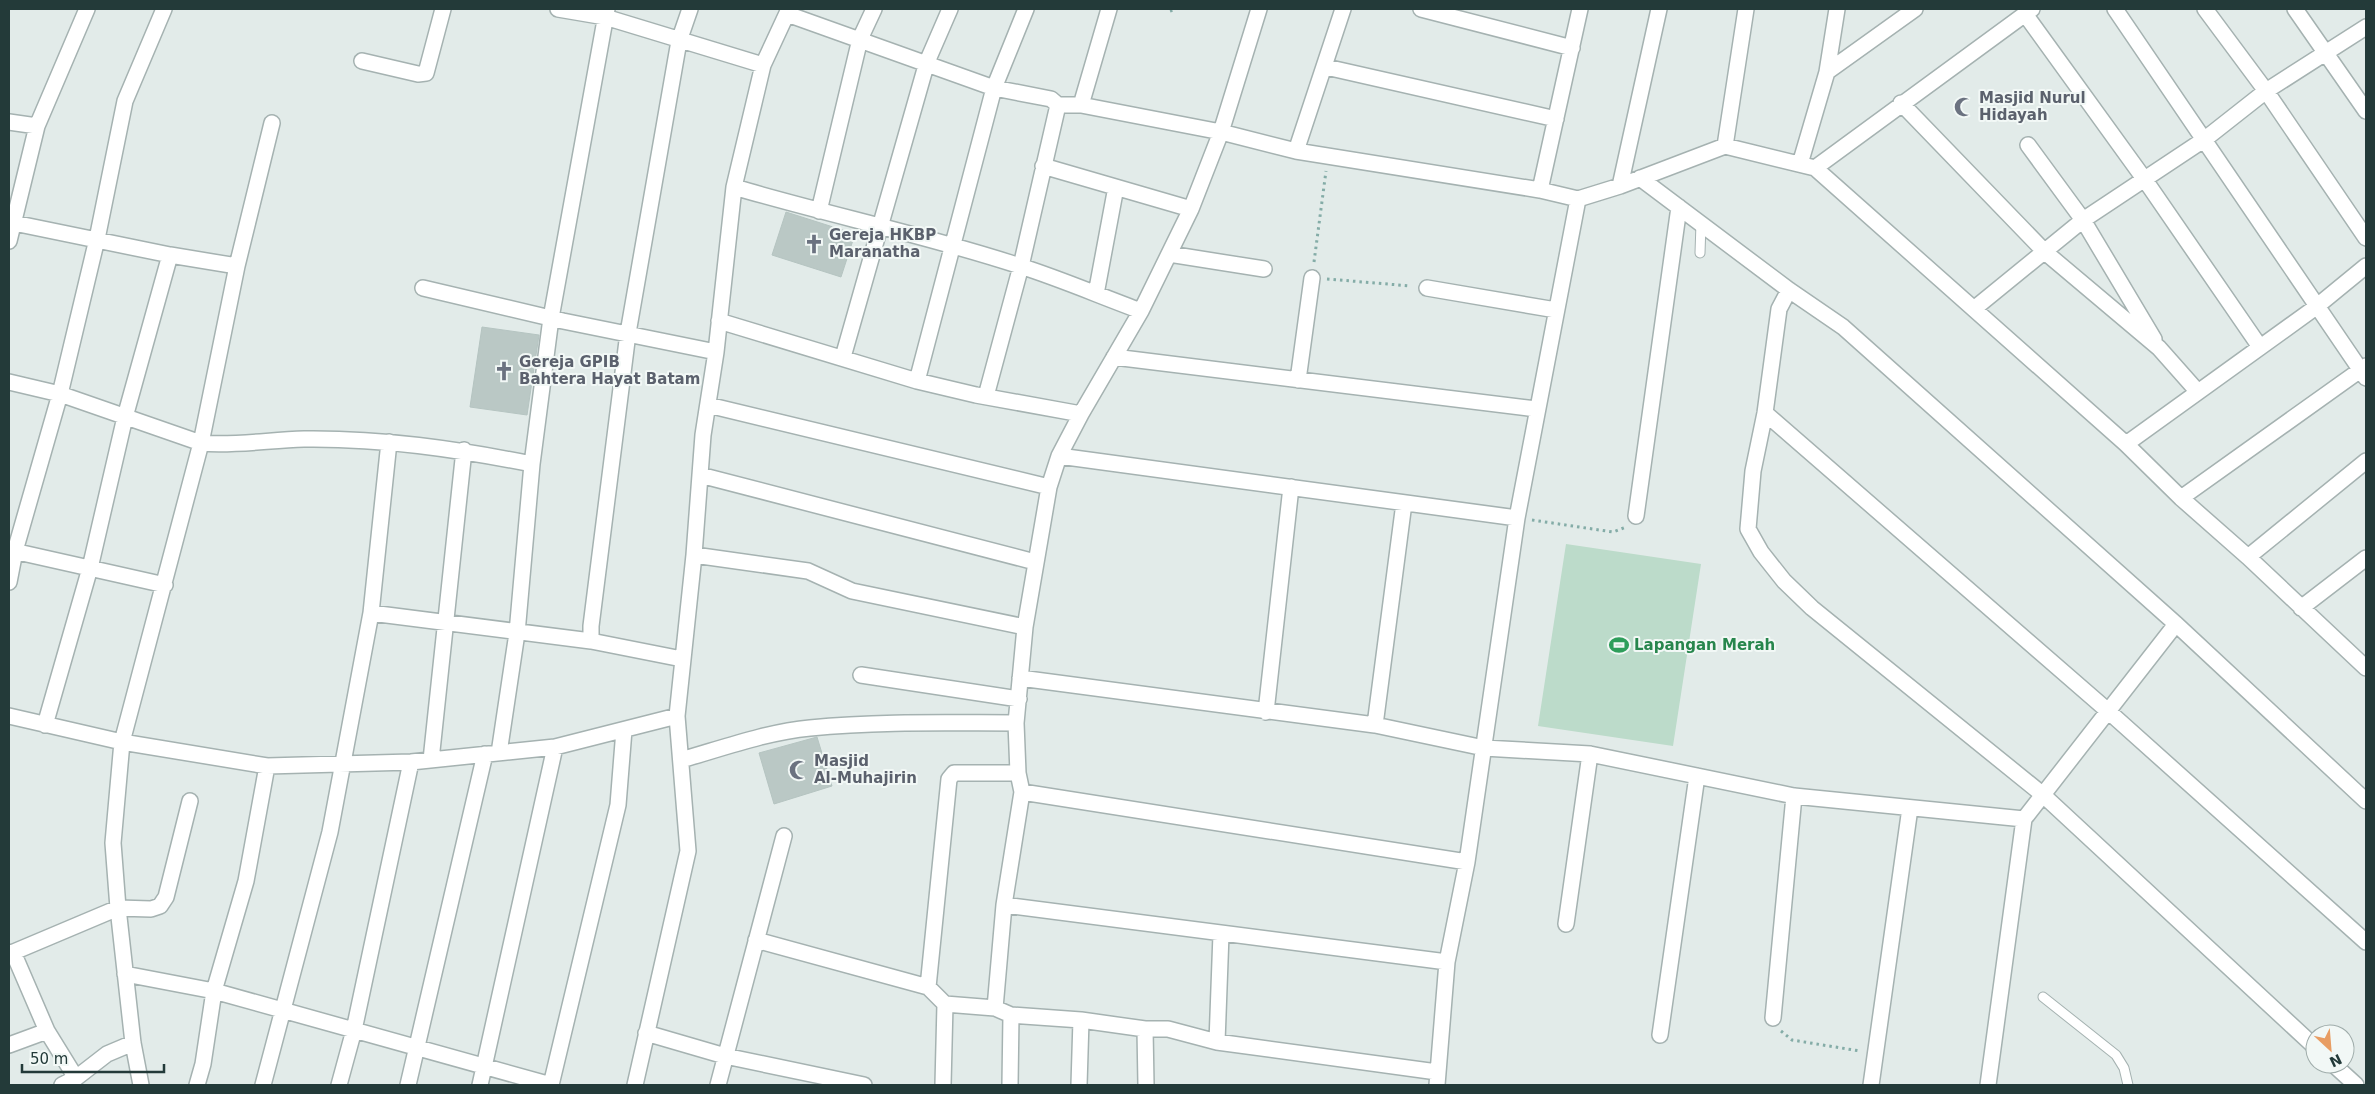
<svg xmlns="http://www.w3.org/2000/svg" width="2375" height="1094" viewBox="0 0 2375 1094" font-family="'DejaVu Sans',sans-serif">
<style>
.green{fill:#bcdbca}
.building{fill:#bac8c5;stroke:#b5c4c1}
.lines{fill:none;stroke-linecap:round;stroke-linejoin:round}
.service-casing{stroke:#a5b2b1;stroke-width:11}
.minor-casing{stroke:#a5b2b1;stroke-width:18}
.path{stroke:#84aca7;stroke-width:3;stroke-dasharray:2.5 4;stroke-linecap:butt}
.service{stroke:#fff;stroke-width:9}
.minor{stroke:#fff;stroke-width:15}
.labels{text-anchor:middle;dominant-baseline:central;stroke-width:4;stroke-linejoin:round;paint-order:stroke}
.worship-label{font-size:15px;font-weight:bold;fill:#5b616d;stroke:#f2f8f6;text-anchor:start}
.leisure-label{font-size:15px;font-weight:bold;fill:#27864d;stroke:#f2f8f6;text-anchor:start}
</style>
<rect width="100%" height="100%" fill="#e2ebe9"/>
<path class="green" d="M1566 544 1701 564 1673 746 1538 726Z"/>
<path class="building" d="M786 212 855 234 841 277 772 255Z
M482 327 539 335 527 415 470 407Z
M817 737 832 786 774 804 759 753Z"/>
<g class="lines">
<defs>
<path id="service" d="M1700 253 1701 223
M2043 997 2116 1055 2124 1068 2128 1085"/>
<path id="minor" d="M558 9 605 17 763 65
M1421 9 1572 48
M2115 9 2366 378
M2205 9 2266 91 2366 238
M2295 9 2366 111
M787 14 994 88 1051 99 1058 105H1081L1221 132 1296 151 1540 190 1578 199 1620 186 1725 146 1815 168 2126 444 2181 498 2248 557 2366 668
M2025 14 2145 180 2260 347
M362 61 418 74 426 73 443 9
M1326 67 1556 119
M1827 72 1915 9
M1901 103 2045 252 2159 348 2198 392
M1081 105 1109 9
M9 122 37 126
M2028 145 2083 220 2154 339
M1725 146 1746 9
M1296 151 1343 9
M1800 164 1827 72 1837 9
M1043 166 1191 209
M1815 168 2032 9
M1640 178 1789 290 1843 327 2176 624 2366 801
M1620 186 1659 9
M734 187C829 215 926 235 1020 266 1061 279 1100 296 1141 311
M1540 190 1580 9
M819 211 860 39 874 9
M9 222 170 255 237 266 272 123
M9 241 37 126 87 9
M1169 254 1264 269
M423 288 563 321 716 352
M1427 288 1556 310
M1789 290 1779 309 1765 413 1753 471 1748 529 1761 552 1784 581 1812 608 2042 794 2315 1047
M1096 294 1116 187
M1975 308 2083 220 2205 139 2266 91 2366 27
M719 321 917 381 976 395 1081 414
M843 357 927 62 950 9
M1114 357 1536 409
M1298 380 1312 278
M917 381 994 88 1026 9
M9 382 60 394 201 443C235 446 269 440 304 439 381 438 456 449 532 464L517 633 499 753
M986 396 1021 266 1058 105
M708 405 1049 487
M1765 413 2108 711 2366 942
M2126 444 2316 307 2366 266
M1059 456 1517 518
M532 464 551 318 607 9
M700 475 1035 562
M2181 498 2366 366
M1636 516 1679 207
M9 550 165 585
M694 555 808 571 852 591 1025 627
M2248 557 2366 461
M9 582 15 551 60 394 97 239 125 101 164 9
M2301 608 2366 558
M371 613 591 641 682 659
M591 641V626L628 333 679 41 690 9
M861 675 1019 699
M1020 678 1375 725 1484 748 1590 754 1794 796 2024 819
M1266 712 1291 487
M9 716 122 742 267 766 411 762 555 747 677 716
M45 725 90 568 125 417 170 255
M1375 725 1404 503
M431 760 464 450
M681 760C723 748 767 732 810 728 879 721 948 723 1016 723
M1018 773H954L949 779 928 987 945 1004 995 1008 1011 1015 1081 1020 1145 1029H1168L1217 1042 1437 1072
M1022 792 1467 862
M1004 905 1447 962
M1566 924 1590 754
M756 940 928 987
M13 952 47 1031 76 1078
M9 954 118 908 151 909 160 906 166 897 190 801
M125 974 214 991 551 1085
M995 1008 1004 905 1022 792 1018 773 1016 723 1025 627 1049 487 1059 456 1081 414 1141 311 1191 209 1221 132 1259 9
M1773 1018 1794 796
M1145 1029 1146 1085
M646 1033 725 1056 864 1085
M1660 1035 1697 776
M1217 1042 1221 934
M9 1045 47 1031
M2333 1064 2356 1085
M62 1085 76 1078 107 1054 133 1043
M141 1085 133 1043 118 908 113 843 122 742 201 443 237 266
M197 1085 203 1064 214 991 246 881 267 766
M263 1085 330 832 371 613 389 442
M339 1085 354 1030 411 762
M408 1085 485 754
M480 1085 555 747
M551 1085 618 805 624 730
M635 1085 688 851 677 716 694 555 703 435 716 352 734 187 763 65 789 9
M718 1085 784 836
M943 1085 945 1004
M1010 1085 1011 1015
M1079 1085 1081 1020
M1437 1085 1447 962 1467 862 1517 518 1578 199
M1871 1085 1910 808
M1988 1085 2024 819 2176 624"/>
</defs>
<use href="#service" class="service-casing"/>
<use href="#minor" class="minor-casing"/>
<path class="path" d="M1170 11 1176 9
M1314 262 1326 171
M1327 279 1411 286
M1532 520 1613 532 1626 527
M1781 1031 1792 1040 1860 1051"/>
<use href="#service" class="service"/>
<use href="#minor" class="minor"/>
</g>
<defs>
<symbol id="mosque-bare" viewBox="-9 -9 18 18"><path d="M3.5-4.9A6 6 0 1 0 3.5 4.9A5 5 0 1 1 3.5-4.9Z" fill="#6b7280" stroke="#f2f8f6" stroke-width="2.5" paint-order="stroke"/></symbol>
<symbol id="church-bare" viewBox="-9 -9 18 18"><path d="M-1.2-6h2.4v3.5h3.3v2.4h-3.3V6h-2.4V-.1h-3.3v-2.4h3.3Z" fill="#6b7280" stroke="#f2f8f6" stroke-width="2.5" paint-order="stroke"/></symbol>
<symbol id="stadium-bare" viewBox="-9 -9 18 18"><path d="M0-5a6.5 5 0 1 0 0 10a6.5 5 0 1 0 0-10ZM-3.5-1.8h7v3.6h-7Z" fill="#2e9e5b" stroke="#f2f8f6" stroke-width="2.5" paint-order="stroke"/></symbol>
</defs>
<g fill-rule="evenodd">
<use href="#mosque-bare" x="1950" y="93" width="28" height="28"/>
<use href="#church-bare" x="800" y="230" width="28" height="28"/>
<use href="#church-bare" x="490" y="357" width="28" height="28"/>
<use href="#stadium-bare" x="1605" y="631" width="28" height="28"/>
<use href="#mosque-bare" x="785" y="756" width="28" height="28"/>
</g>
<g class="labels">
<g class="worship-label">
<text x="1979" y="98">Masjid Nurul<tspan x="1979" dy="17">Hidayah</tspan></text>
<text x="829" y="235">Gereja HKBP<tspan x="829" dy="17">Maranatha</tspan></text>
<text x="519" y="362">Gereja GPIB<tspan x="519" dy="17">Bahtera Hayat Batam</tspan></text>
<text x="814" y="761">Masjid<tspan x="814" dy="17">Al-Muhajirin</tspan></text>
</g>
<g class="leisure-label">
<text x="1634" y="645">Lapangan Merah</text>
</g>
</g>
<rect width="2375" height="1094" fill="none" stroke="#233a39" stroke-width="20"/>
<g transform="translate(2330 1049) rotate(154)"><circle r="24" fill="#f2f8f6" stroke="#9facaa"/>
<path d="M0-4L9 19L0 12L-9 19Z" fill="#e89d63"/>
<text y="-8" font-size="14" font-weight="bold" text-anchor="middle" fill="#233a39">N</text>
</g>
<path d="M22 1064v8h142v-8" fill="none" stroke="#233a39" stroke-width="2.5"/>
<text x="30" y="1064" font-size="15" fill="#233a39" stroke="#f2f8f6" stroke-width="4" paint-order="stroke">50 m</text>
</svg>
